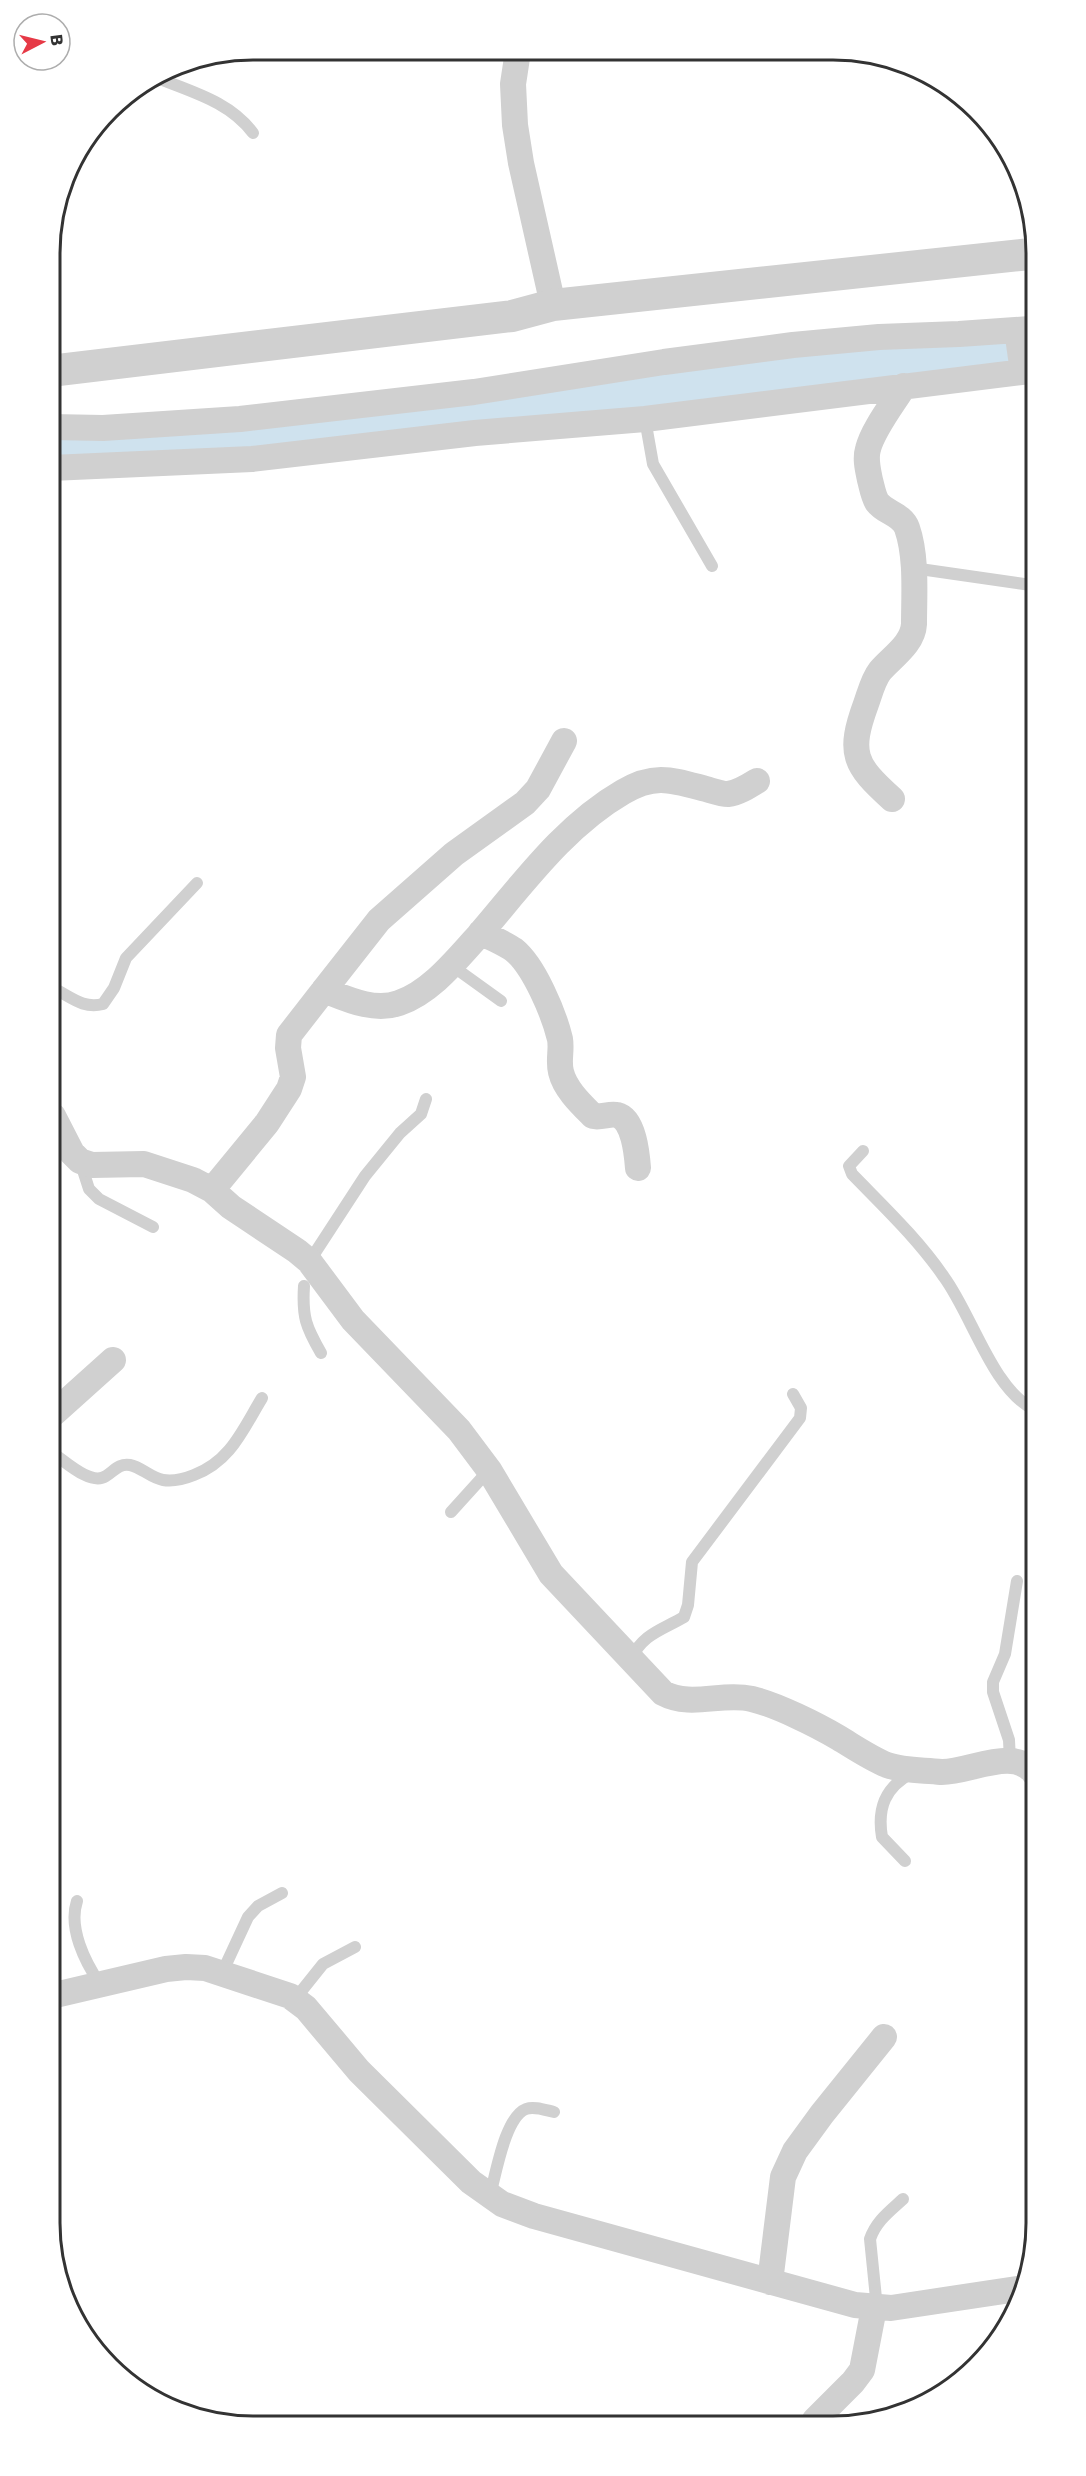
<svg xmlns="http://www.w3.org/2000/svg" width="1086" height="2476" viewBox="0 0 1086 2476" font-family="'DejaVu Sans',sans-serif">
<style>
.lines{fill:none;stroke-linecap:round;stroke-linejoin:round}
.river{stroke:#cfe2ee;stroke-width:39}
.service{stroke:#d0d0d0;stroke-width:12}
.minor{stroke:#d0d0d0;stroke-width:26}
.tertiary{stroke:#d0d0d0;stroke-width:32}
.rim{fill:none;stroke:#333;stroke-width:3}
</style>
<rect width="100%" height="100%" fill="#fff"/>
<g class="lines">
<path class="river" d="M51 448 241 444 537 406 768 372 1030 341"/>
<path class="service" d="M155 77C191 92 229 101 253 133
M645 419 653 464 712 566
M913 568 1031 585
M451 965 501 1001
M55 989C72 998 84 1009 103 1004L114 988 126 958 197 883
M863 1151 849 1166 852 1174C884 1207 918 1239 944 1277 972 1315 992 1388 1033 1409
M80 1161 89 1189 99 1199 153 1227
M309 1262 365 1176 400 1133 421 1114 426 1099
M304 1286C302 1317 306 1327 321 1353
M54 1454C66 1462 91 1486 106 1476 114 1471 119 1463 130 1465 141 1467 151 1478 163 1480 174 1482 184 1479 194 1475 231 1461 243 1429 262 1398
M451 1512 489 1470
M630 1660C644 1633 660 1631 684 1617L688 1605 692 1562 800 1418 801 1408 793 1394
M1010 1761 1009 1740 993 1692V1682L1005 1654 1017 1581
M905 1861 882 1837C877 1808 885 1787 912 1773
M77 1901C68 1928 85 1962 100 1984
M222 1973 248 1917 258 1906 282 1893
M295 1999 323 1964 355 1947
M490 2195C496 2174 505 2117 526 2109 534 2106 545 2110 554 2112
M877 2308 870 2239C876 2221 890 2211 903 2199"/>
<path class="minor" d="M518 51 513 84 515 125 521 163 553 305
M1017 330 1023 372
M51 427 103 428 240 419 474 392 664 362 793 345 879 337 959 334 1030 329
M51 468 252 459 475 433 645 419 1030 371
M892 799C854 765 848 753 866 704 870 693 873 680 880 671 892 657 913 644 914 624 914 594 917 557 907 528 902 514 885 513 877 502 873 495 872 487 870 480 868 470 865 459 868 449 873 429 893 404 904 386
M481 932C491 938 504 943 514 950 534 966 554 1014 560 1039 562 1050 558 1061 561 1072 565 1089 581 1104 593 1116 601 1118 610 1113 617 1115 634 1119 637 1155 638 1168
M324 990C347 999 374 1012 399 1003 431 992 456 960 478 936 522 885 564 826 623 792 655 773 672 780 706 789 713 791 721 794 728 794 738 793 749 786 757 781
M53 1116 72 1153 80 1161 92 1165 144 1164 193 1180 212 1190 231 1207 297 1251 309 1261 353 1320 459 1430 489 1470 551 1574 663 1693C691 1708 722 1692 752 1699 777 1705 817 1725 839 1738 854 1747 870 1758 887 1765 903 1771 923 1770 941 1772 969 1773 1015 1745 1035 1774
M212 1190 267 1123 289 1089 293 1077 288 1048 289 1035 324 990 379 920 454 854 525 803 538 789 564 741
M54 1413 113 1360
M55 1995 166 1969 186 1967 205 1968 290 1996 306 2008 359 2071 471 2182 502 2204 534 2216 855 2305 891 2308 1024 2288
M770 2282 783 2177 795 2151 822 2114 884 2037
M815 2420 853 2382 862 2370 874 2308"/>
<path class="tertiary" d="M50 371 512 316 553 305 1030 254"/>
</g>
<path d="M0 0H1086V2476H0ZM253 60H833A193 193 0 0 1 1026 253V2223A193 193 0 0 1 833 2416H253A193 193 0 0 1 60 2223V253A193 193 0 0 1 253 60Z" fill="#fff" fill-rule="evenodd"/>
<path class="rim" d="M253 60H833A193 193 0 0 1 1026 253V2223A193 193 0 0 1 833 2416H253A193 193 0 0 1 60 2223V253A193 193 0 0 1 253 60Z"/>
<g transform="translate(42 42) rotate(83)"><circle r="28" fill="#ffffff" stroke="#adadad" stroke-width="1.5"/>
<path d="M0-4.5L10 22L0 15L-10 22Z" fill="#e63946"/>
<text y="-9" font-size="16" font-weight="bold" text-anchor="middle" fill="#333333">B</text>
</g>
</svg>
